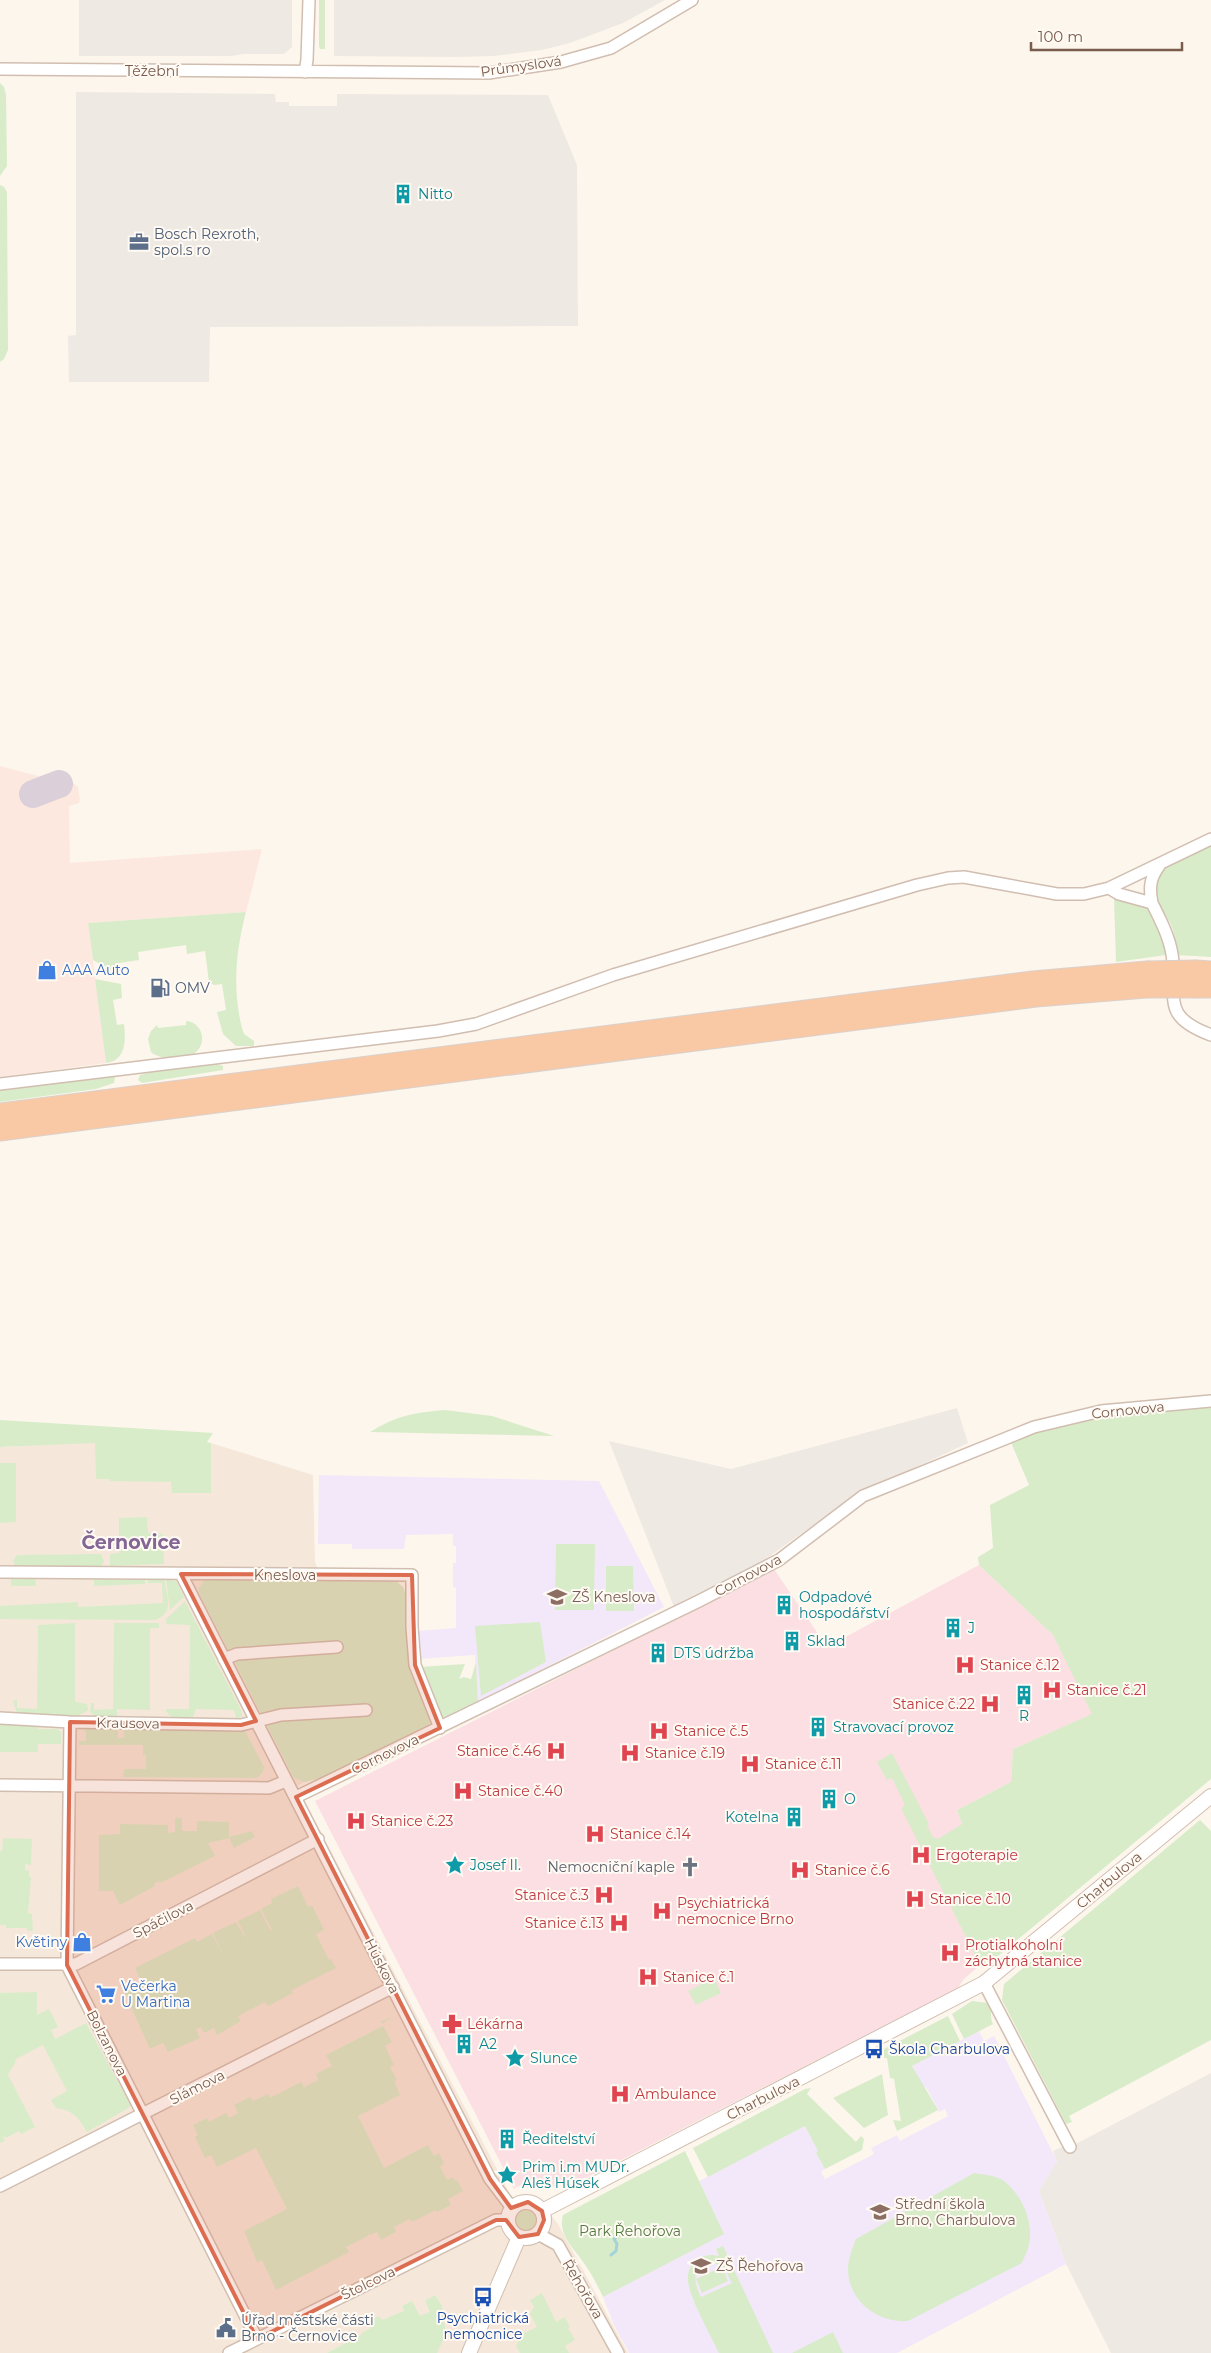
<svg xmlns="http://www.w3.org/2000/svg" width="1211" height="2353" viewBox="0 0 1211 2353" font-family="Montserrat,sans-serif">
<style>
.residential{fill:#f5e8da}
.commercial{fill:#fde8e0}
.industrial{fill:#efe9e4}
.education{fill:#f3e8fa}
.medical{fill:#fbdfe3}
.green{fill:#d8ecc9;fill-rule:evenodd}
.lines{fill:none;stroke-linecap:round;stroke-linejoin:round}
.stream{stroke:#a5d3da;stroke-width:3}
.taxiway{stroke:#dbcfda;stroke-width:28}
.minor-casing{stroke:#d1beb0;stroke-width:14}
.tertiary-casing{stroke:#d1beb0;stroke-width:16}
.trunk-casing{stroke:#dad1cd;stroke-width:21}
.minor{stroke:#fff;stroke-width:11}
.tertiary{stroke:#fff;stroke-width:14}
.trunk{stroke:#f9c8a4;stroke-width:19}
.trunk-bridge-casing{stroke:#dad1cd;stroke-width:21;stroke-linecap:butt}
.trunk-bridge{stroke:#f9c8a4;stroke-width:19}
.marked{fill:#dc6d51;fill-opacity:0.2;stroke:#dc6d51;stroke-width:4;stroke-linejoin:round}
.labels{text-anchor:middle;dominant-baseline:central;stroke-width:4;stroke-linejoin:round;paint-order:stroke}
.street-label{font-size:14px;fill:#7a5c4d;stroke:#fffaf3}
.culture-label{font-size:14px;fill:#0d838f;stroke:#fffaf3;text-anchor:start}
.service-label{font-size:14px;fill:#4e5e75;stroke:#fffaf3;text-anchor:start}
.shop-label{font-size:14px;fill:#366cbe;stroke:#fffaf3;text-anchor:start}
.education-label{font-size:14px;fill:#785e54;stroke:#fffaf3;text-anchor:start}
.health-label{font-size:14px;fill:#be3a42;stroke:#fffaf3;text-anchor:start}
.worship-label{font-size:14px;fill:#5b616d;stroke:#fffaf3;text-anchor:end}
.transit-label{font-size:14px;fill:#164399;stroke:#fffaf3;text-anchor:start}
.park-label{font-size:14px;fill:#537a41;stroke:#fffaf3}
.district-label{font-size:19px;font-weight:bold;fill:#846695;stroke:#fffaf3}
</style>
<rect width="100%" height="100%" fill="#fdf6ec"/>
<path class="residential" d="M79 1443H211L313 1475 315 1562 395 1736 297 1786 512 2198 536 2195 558 2224 628 2353H0V1447Z"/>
<path class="commercial" d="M0 766 45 778 73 783 78 787 80 800 79 803 69 806 70 863 262 849 246 912 88 923 106 1063 0 1077Z"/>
<path class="industrial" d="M79 0H292V47L284 54H244L231 56H79Z
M334 0H665L623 23 570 43 542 50 494 56 455 57 334 56Z
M76 92 275 94 276 102H289V106H337V94L548 95 577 165 578 326 210 327 209 382H69L68 336 76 335Z
M957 1408 968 1443 854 1496 767 1558 674 1607 609 1441 731 1469Z
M1211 2073V2353H1111L1066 2264 1039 2191 1057 2161 1053 2151 1064 2146 1070 2147Z"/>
<path class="education" d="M319 1475 599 1481 664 1607 478 1702 475 1655 418 1659 416 1631 456 1628V1588L453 1587V1563H456V1546H453V1534L406 1535 404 1549H352V1544H318Z
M979 2031 984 2041 994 2036 1057 2161 1039 2191 1066 2264 897 2353H629L614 2325 603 2297 723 2234 699 2181 805 2126 819 2152 816 2153 825 2169 821 2172 825 2179 874 2154 871 2148 897 2135 900 2141 948 2116 945 2109 939 2112 926 2087 923 2088 912 2066Z"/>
<path class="medical" d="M979 1565 1053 1635 1093 1714 1013 1749 1011 1782 957 1810 962 1824 927 1858 980 1965 964 1979 958 1988 588 2177 541 2190 526 2182 514 2189 315 1801 774 1569 827 1647Z"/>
<path class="green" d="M319 0H325V49H320L319 46Z
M0 83 4 87 6 95 7 166 0 176Z
M0 185 4 187 7 192 8 350 4 359 0 362Z
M1211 839V957L1176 955C1176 932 1172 922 1158 905 1152 896 1152 881 1158 872 1163 864 1201 845 1211 839Z
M1114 898C1122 898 1135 898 1142 901 1156 909 1163 941 1166 955L1116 962Z
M246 912C236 950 232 989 242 1028L244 1034 254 1041V1046H236L223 1034 217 1012 226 1010 222 984 214 985 209 982 205 951 187 954 186 945 138 952 139 960 119 963V971L110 970 93 960 88 923Z
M95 979 121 984 122 998 113 1000 117 1025 124 1024C126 1040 126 1061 106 1063Z
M186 1021C200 1021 208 1040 197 1051 188 1060 161 1061 151 1052L148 1039 151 1031 157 1025 158 1028 186 1025Z
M214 1063 223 1066V1070L142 1083 138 1080 140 1075 150 1072Z
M113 1076 115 1078 114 1083 96 1089 0 1102V1091Z
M1211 1404V1779L986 1966 980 1965 901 1808 905 1805 892 1778 887 1780 877 1762 892 1753 929 1824 927 1825 933 1837 938 1839 962 1824 957 1810 1011 1782 1013 1749 1092 1714 1053 1635 979 1565 978 1557 993 1548 990 1505 1029 1485 1010 1440C1075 1416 1142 1411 1211 1404Z
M445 1410 492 1416 554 1436 370 1432C398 1415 413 1413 445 1410Z
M0 1420 213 1433 207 1442 211 1443V1493H172L171 1482 110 1481 109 1479H96L95 1443 0 1447Z
M0 1463H16V1522L0 1523Z
M147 1517 148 1533 163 1534 164 1564 110 1566V1554L119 1553V1518Z
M556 1544H595L594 1610H555Z
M101 1554 104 1562 100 1567H16L13 1561 17 1555Z
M606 1566H633L634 1611H606Z
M11 1578H35L36 1586H11Z
M94 1579 145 1580V1584L94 1586Z
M164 1579C167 1596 175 1613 155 1620L0 1619V1606L78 1602V1607L163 1603 162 1583H148V1580Z
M166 1579 176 1581 184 1597 170 1610Z
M205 1579 396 1581 403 1587 406 1595 409 1667H413L429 1710 430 1725 326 1777 305 1782 294 1778 200 1595 198 1589Z
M185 1601 241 1710 242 1716 236 1719 234 1710 196 1709 192 1720C181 1720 173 1721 166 1711V1709H189L190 1625 166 1624V1619Z
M540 1622 546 1662 481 1696 475 1626Z
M75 1623V1702L87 1704 88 1710C73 1723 36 1715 17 1713L13 1701 17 1700V1708L37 1709 38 1625Z
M114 1623H159V1628H150V1710L117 1709V1717H94L90 1711 91 1703H94V1710L113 1709Z
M476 1662 478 1702 447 1719H442L419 1667 465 1664 459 1679 464 1677 471 1679Z
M0 1724H37L38 1729H57L61 1732V1744H38V1752H0Z
M89 1728H118V1738H124V1728L244 1729 264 1767 263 1772 257 1778 123 1777 124 1769H146V1755H143V1745H79V1741H86V1731L82 1730Z
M175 1818H182V1831H197V1821L229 1822V1837L252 1831 255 1837 234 1848 229 1838 208 1843 215 1856 160 1883 159 1881 154 1884 155 1886 120 1905 113 1891H99V1835L120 1834V1824L168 1825V1833L175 1832Z
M1200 1820 1211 1831V2040L1069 2116 1072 2122 1066 2124 1002 2000 1004 1984Z
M3 1838 32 1839 31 1865 25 1864V1870L29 1871V1877H31L28 1913 32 1914 33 1931H27V1928H6V1925H0V1851H2Z
M298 1886 308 1907 312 1905 324 1930 316 1934 329 1960 331 1959 336 1968 292 1990 293 1993 268 2006 265 2002 238 2016 241 2021 217 2035 214 2028 204 2033 201 2027 196 2029 200 2038 168 2052 163 2043 150 2049 124 1991 142 1982 135 1968 195 1938 197 1942 212 1934 223 1955 213 1933 236 1922 248 1942 238 1921 260 1910 270 1930H272L261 1909 272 1903 271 1899Z
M714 1978 721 1993 696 2005 688 1991Z
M37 1992V2015L49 2009 58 2027 51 2030 55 2039 86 2023 130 2104V2107L87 2132C79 2118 73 2110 56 2108L51 2100 67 2091 43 2045 16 2059 15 2063 8 2075 35 2127 21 2134 19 2131 6 2138 5 2136 3 2138 5 2141 0 2143V1993Z
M972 2001 989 2003C993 2009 989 2017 993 2024L964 2039 952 2014Z
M948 2016 960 2041 912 2066 938 2110 897 2131 893 2120 901 2121 894 2079 890 2078 887 2058H884V2049Z
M392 2017 382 2024 392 2042 385 2046 394 2065 390 2067 397 2080 394 2081 400 2095 358 2116 384 2168 428 2145 434 2156 439 2153 444 2164 440 2167 447 2180 453 2177 455 2181 457 2180 463 2191 448 2199 451 2205 437 2212 436 2210 412 2222 410 2219 394 2227 396 2232 381 2240 377 2232 370 2235 368 2234V2236L346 2247 349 2252 276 2290 262 2260 257 2262 244 2231 287 2209 256 2148 217 2167 211 2155 205 2158 195 2137 198 2135 193 2125 207 2118 209 2122 226 2113 229 2118 238 2113 234 2105 250 2097 253 2101 268 2094 270 2098 301 2082 304 2087 318 2080 316 2074 332 2066 326 2055 383 2026 381 2022Z
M882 2074 888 2115 864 2128 833 2098Z
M811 2088 807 2094 856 2142 861 2136 864 2139 862 2150 825 2169 816 2153 818 2151 805 2126 708 2177 693 2148 805 2089Z
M685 2151 724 2234 603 2297C598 2287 593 2276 586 2266 576 2250 557 2236 563 2215Z
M974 2173C984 2175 995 2175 1004 2181 1022 2195 1034 2222 1029 2244 1028 2251 1024 2257 1022 2263L908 2321C878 2323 849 2302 848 2270 848 2259 852 2249 856 2239Z
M516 2220a10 10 0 1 1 20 0a10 10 0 1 1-20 0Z
M723 2246 773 2353H762V2351V2353H719C711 2336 689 2297 688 2281 687 2273 690 2265 697 2260 703 2255 711 2254 719 2256L716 2249ZM709 2262 723 2266 732 2283 701 2297C694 2283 691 2268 709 2262Z
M722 2267 728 2281 702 2293 696 2279Z
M542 2293 556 2322 565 2317 570 2327 568 2328 575 2340 565 2346 569 2353H520L516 2346 524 2331 525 2333 537 2327 530 2314 534 2307 530 2300Z
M435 2295 442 2306 446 2334 437 2353H327L361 2335V2333L371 2328 369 2322 379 2316 382 2320 404 2311 402 2306 412 2301 420 2316 430 2312 425 2301Z
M833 2332 843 2353H792Z"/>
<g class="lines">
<path class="stream" d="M611 2255 616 2251 617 2244 614 2239 619 2235"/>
<path class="taxiway" d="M33 794 59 784"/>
<defs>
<path id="minor" d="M0 69 489 73 561 62 611 48 692 0
M305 72 307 60 309 0
M1109 888 1211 839
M1152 903C1149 888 1150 878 1159 866
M0 1084 438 1031 476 1024 613 975 917 885 948 878 964 877 1057 894H1084L1109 888 1119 894 1152 903C1160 919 1169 936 1172 954 1179 998 1158 1015 1211 1035
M0 1572 412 1575V1627L415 1665 440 1728
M181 1574 490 2179 512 2208
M224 1659 237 1654 337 1647
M0 1718 70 1722 241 1725 281 1715 366 1710
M70 1722 67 1965 257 2339
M0 1785 269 1788 286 1781
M296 1797 699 1601 779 1560 863 1496 1034 1427 1101 1411 1211 1401
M0 1964H76L318 1839
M984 1983 1070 2147
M0 2186 393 1987
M538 2234 558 2245 618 2353
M229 2353 496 2220H508"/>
<path id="tertiary" d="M508 2220a18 18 0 1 1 36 0a18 18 0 1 1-36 0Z
M542 2211 984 1983 1211 1796
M469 2353 519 2237"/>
<path id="trunk" d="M1196 970 1211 971
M1196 988H1211
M0 1113 1033 981 1147 971
M0 1131 1036 997 1146 988"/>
</defs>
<use href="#minor" class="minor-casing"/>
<use href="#tertiary" class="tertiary-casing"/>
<use href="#trunk" class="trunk-casing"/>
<use href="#minor" class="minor"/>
<use href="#tertiary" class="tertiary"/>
<use href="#trunk" class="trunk"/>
<defs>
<path id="trunk-bridge" d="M1147 971 1196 970
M1146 988H1196"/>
</defs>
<use href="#trunk-bridge" class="trunk-bridge-casing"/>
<use href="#trunk-bridge" class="trunk-bridge"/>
</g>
<path class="marked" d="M181 1574 412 1575 415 1665 440 1728 296 1797 490 2179 511 2208 528 2202 542 2211 544 2220 538 2234 519 2237 506 2220H496L257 2339 67 1965 70 1722 241 1725 256 1721Z"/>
<defs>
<symbol id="building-bare" viewBox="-9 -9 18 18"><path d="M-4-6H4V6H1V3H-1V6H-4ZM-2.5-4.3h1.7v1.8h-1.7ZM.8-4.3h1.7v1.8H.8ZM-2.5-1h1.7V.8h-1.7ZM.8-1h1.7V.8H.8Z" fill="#0f9aa8" stroke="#fffaf3" stroke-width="2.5" paint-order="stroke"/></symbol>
<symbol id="office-bare" viewBox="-9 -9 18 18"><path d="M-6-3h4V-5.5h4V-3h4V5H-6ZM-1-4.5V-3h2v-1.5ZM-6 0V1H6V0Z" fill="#5c6f8a" stroke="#fffaf3" stroke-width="2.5" paint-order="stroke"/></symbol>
<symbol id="shop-bare" viewBox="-9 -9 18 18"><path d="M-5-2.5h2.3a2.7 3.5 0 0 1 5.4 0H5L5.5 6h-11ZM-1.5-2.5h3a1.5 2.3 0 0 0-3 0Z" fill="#3f7fe0" stroke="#fffaf3" stroke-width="2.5" paint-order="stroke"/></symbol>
<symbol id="fuel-bare" viewBox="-9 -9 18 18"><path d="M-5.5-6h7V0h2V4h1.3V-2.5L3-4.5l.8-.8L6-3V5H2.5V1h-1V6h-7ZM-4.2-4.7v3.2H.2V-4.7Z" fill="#5c6f8a" stroke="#fffaf3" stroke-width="2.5" paint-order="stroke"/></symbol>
<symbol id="school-bare" viewBox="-9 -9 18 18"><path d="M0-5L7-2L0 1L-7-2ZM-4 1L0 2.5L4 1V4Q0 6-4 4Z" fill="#8d6e63" stroke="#fffaf3" stroke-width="2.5" paint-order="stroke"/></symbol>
<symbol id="hospital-bare" viewBox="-9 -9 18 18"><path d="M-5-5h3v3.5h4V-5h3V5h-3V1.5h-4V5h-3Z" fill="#e0444e" stroke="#fffaf3" stroke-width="2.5" paint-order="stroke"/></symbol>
<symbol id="sight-bare" viewBox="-9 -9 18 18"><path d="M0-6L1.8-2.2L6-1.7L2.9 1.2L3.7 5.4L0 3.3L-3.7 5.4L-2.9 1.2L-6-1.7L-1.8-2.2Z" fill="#0f9aa8" stroke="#fffaf3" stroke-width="2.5" paint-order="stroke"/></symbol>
<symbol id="church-bare" viewBox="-9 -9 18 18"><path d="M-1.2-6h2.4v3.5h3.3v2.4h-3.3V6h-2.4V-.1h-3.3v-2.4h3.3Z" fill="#6b7280" stroke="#fffaf3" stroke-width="2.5" paint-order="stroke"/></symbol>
<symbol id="supermarket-bare" viewBox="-9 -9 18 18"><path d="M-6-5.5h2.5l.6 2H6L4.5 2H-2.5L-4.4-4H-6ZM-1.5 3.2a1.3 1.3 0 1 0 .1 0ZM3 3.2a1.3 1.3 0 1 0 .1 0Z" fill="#3f7fe0" stroke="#fffaf3" stroke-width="2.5" paint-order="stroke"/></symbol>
<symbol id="pharmacy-bare" viewBox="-9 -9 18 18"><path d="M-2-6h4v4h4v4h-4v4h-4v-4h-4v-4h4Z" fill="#e0444e" stroke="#fffaf3" stroke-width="2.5" paint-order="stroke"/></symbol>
<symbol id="bus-bare" viewBox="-9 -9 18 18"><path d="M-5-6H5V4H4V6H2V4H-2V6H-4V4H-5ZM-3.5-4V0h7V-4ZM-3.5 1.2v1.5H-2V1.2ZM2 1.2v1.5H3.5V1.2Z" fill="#1a4fb4" stroke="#fffaf3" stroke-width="2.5" paint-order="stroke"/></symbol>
<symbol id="civic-bare" viewBox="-9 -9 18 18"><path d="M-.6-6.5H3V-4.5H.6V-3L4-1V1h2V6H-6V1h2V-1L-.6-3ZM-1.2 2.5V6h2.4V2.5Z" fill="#5c6f8a" stroke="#fffaf3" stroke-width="2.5" paint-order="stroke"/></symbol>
</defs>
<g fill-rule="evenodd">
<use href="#building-bare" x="389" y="180" width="28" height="28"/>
<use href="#office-bare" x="125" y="228" width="28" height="28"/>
<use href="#shop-bare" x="33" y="956" width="28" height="28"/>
<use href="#fuel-bare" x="146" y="974" width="28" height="28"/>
<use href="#school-bare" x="543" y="1583" width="28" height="28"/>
<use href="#building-bare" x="770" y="1591" width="28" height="28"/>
<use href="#building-bare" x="939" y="1614" width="28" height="28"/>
<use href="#building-bare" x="778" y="1627" width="28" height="28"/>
<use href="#building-bare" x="644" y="1639" width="28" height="28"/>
<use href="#hospital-bare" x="951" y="1651" width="28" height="28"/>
<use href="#hospital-bare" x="1038" y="1676" width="28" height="28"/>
<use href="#building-bare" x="1010" y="1681" width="28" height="28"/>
<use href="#hospital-bare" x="976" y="1690" width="28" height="28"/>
<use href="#building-bare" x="804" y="1713" width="28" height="28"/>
<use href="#hospital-bare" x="645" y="1717" width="28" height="28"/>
<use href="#hospital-bare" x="542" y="1737" width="28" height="28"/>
<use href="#hospital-bare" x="616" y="1739" width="28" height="28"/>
<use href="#hospital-bare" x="736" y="1750" width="28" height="28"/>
<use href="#hospital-bare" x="449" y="1777" width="28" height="28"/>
<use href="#building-bare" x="815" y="1785" width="28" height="28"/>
<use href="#building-bare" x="780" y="1803" width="28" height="28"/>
<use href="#hospital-bare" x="342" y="1807" width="28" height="28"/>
<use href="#hospital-bare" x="581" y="1820" width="28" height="28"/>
<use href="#hospital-bare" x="907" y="1841" width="28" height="28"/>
<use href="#sight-bare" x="441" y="1851" width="28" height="28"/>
<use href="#church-bare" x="676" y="1853" width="28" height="28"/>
<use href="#hospital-bare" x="786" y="1856" width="28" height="28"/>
<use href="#hospital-bare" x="590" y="1881" width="28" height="28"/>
<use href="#hospital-bare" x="901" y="1885" width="28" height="28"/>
<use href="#hospital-bare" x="648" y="1897" width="28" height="28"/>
<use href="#hospital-bare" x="605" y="1909" width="28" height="28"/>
<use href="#shop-bare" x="68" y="1928" width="28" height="28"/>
<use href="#hospital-bare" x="936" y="1939" width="28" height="28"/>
<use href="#hospital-bare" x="634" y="1963" width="28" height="28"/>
<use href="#supermarket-bare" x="92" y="1980" width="28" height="28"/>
<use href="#pharmacy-bare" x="438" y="2010" width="28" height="28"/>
<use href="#building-bare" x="450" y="2030" width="28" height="28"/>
<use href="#bus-bare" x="860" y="2035" width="28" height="28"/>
<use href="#sight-bare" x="501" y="2044" width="28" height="28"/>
<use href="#hospital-bare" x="606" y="2080" width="28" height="28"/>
<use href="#building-bare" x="493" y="2125" width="28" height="28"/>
<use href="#sight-bare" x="493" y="2161" width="28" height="28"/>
<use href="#school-bare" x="866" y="2198" width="28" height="28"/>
<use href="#school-bare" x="687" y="2252" width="28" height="28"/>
<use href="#bus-bare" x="469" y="2283" width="28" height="28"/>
<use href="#civic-bare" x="212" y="2314" width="28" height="28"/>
</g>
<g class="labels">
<g class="street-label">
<text transform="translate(521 66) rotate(-8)">Průmyslová</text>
<text x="152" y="71">Těžební</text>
<text transform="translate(1128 1410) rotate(-6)">Cornovova</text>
<text x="285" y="1575">Kneslova</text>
<text transform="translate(748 1575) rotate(-28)">Cornovova</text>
<text transform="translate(128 1723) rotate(1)">Krausova</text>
<text transform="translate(385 1754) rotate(-26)">Cornovova</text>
<text transform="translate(1109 1880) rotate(-40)">Charbulova</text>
<text transform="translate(163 1919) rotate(-27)">Spáčilova</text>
<text transform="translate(382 1966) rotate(63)">Húskova</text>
<text transform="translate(107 2043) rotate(63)">Bolzanova</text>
<text transform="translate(197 2087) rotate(-27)">Slámova</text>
<text transform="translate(763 2098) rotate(-27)">Charbulova</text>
<text transform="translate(368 2283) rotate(-26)">Štolcova</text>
<text transform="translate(583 2289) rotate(60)">Řehořova</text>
</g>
<g class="culture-label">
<text x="418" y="194">Nitto</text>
<text x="799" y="1597">Odpadové<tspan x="799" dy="16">hospodářství</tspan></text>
<text x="968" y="1628">J</text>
<text x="807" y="1641">Sklad</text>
<text x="673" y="1653">DTS údržba</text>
<text x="1024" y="1716" text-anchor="middle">R</text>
<text x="833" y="1727">Stravovací provoz</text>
<text x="844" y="1799">O</text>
<text x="779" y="1817" text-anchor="end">Kotelna</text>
<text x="470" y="1865">Josef II.</text>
<text x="479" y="2044">A2</text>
<text x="530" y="2058">Slunce</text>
<text x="522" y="2139">Ředitelství</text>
<text x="522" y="2167">Prim i.m MUDr.<tspan x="522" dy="16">Aleš Húsek</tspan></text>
</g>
<g class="service-label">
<text x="154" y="234">Bosch Rexroth,<tspan x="154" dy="16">spol.s ro</tspan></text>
<text x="175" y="988">OMV</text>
<text x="241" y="2320">Úřad městské části<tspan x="241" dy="16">Brno - Černovice</tspan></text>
</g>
<g class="shop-label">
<text x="62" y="970">AAA Auto</text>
<text x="67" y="1942" text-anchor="end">Květiny</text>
<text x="121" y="1986">Večerka<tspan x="121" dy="16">U Martina</tspan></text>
</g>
<g class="education-label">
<text x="572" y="1597">ZŠ Kneslova</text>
<text x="895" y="2204">Střední škola<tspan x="895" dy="16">Brno, Charbulova</tspan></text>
<text x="716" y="2266">ZŠ Řehořova</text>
</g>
<g class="health-label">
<text x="980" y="1665">Stanice č.12</text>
<text x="1067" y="1690">Stanice č.21</text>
<text x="975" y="1704" text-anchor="end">Stanice č.22</text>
<text x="674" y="1731">Stanice č.5</text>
<text x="541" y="1751" text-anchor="end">Stanice č.46</text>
<text x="645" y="1753">Stanice č.19</text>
<text x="765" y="1764">Stanice č.11</text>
<text x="478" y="1791">Stanice č.40</text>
<text x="371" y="1821">Stanice č.23</text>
<text x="610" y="1834">Stanice č.14</text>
<text x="936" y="1855">Ergoterapie</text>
<text x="815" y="1870">Stanice č.6</text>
<text x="589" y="1895" text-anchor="end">Stanice č.3</text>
<text x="930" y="1899">Stanice č.10</text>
<text x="677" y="1903">Psychiatrická<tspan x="677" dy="16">nemocnice Brno</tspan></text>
<text x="604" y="1923" text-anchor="end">Stanice č.13</text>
<text x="965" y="1945">Protialkoholní<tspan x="965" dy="16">záchytná stanice</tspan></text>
<text x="663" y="1977">Stanice č.1</text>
<text x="467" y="2024">Lékárna</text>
<text x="635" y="2094">Ambulance</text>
</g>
<g class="worship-label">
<text x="675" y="1867">Nemocniční kaple</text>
</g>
<g class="transit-label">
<text x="889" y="2049">Škola Charbulova</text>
<text x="483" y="2318" text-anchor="middle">Psychiatrická<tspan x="483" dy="16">nemocnice</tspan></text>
</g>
<g class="park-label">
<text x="630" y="2231">Park Řehořova</text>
</g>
<g class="district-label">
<text x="131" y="1542">Černovice</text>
</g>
</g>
<path d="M1031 42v8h151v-8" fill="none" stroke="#7a5c4d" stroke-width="2.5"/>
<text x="1038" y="42" font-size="15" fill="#7a5c4d" stroke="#fffaf3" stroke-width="4" paint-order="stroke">100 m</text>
</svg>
